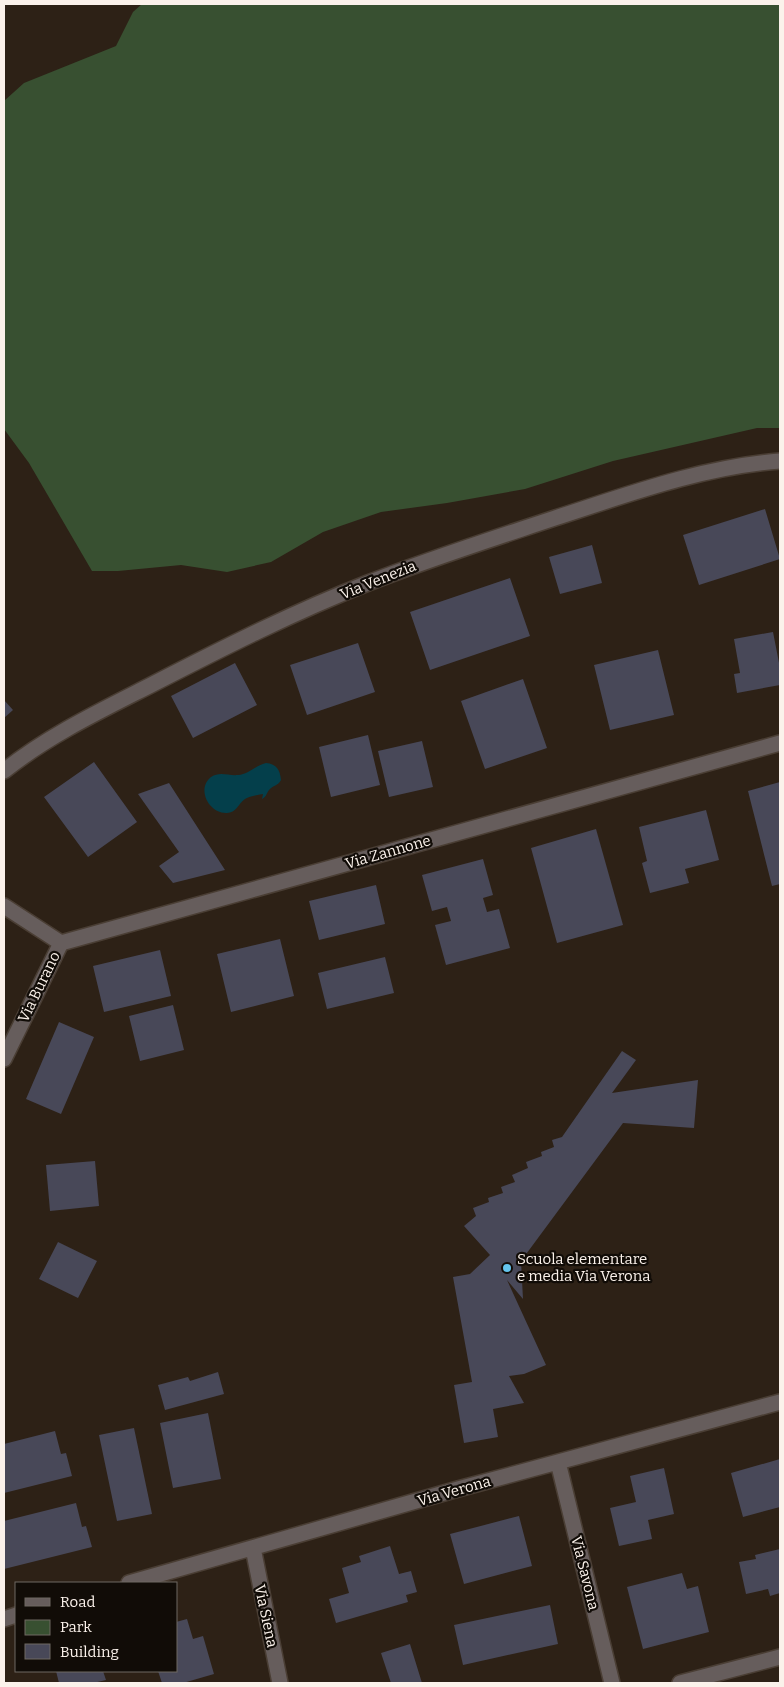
<svg xmlns="http://www.w3.org/2000/svg" width="784" height="1687" viewBox="0 0 784 1687" font-family="Bitter,serif">
<style>
.green{fill:#385031}
.water{fill:#043f4b}
.building{fill:#484858}
.lines{fill:none;stroke-linecap:round;stroke-linejoin:round}
.minor-casing{stroke:#4a3e34;stroke-width:18}
.minor{stroke:#665d5c;stroke-width:15}
.poi-dot{fill:#65c5ee;stroke:#110c07;stroke-width:2}
.labels{text-anchor:middle;dominant-baseline:central;stroke-width:4.5;stroke-linejoin:round;paint-order:stroke}
.street-label{font-size:15px;fill:#fbf2eb;stroke:#110c07}
.poi-label{font-size:15px;fill:#fbf2eb;stroke:#110c07;text-anchor:start}
</style>
<rect width="100%" height="100%" fill="#2d2116"/>
<path class="green" d="M142 4H780V428H757L613 461 525 489 447 503 381 512 323 532 271 562 227 572 181 565 118 571H92L29 463 4 429V101L24 83 116 46 133 12Z"/>
<path class="water" d="M266 763C277 764 280 770 281 780 278 786 273 785 269 790 266 794 267 796 262 799L263 794C257 795 250 796 245 799 238 804 236 813 227 813 209 814 196 789 211 777 220 771 228 776 238 775 249 774 256 765 266 763Z"/>
<path class="building" d="M765 509 780 559 699 585 683 535Z
M592 545 602 583 560 594 549 557Z
M510 578 530 636 430 670 410 612Z
M773 632 780 668V685L737 693 734 674 740 673 734 639Z
M358 643 375 692 307 715 290 665Z
M658 650 674 715 610 730 594 665Z
M235 663 257 705 193 738 171 696Z
M523 679 547 748 485 769 461 701Z
M4 700 13 710 4 718Z
M368 735 380 785 331 797 319 747Z
M422 741 433 787 389 797 378 751Z
M94 762 137 822 88 857 44 797Z
M780 782V884L772 886 748 791Z
M169 783 225 870 173 883 159 866 179 852 138 794Z
M706 810 719 860 685 869 689 883 650 893 642 863 647 861 639 827Z
M596 829 623 925 557 943 531 848Z
M483 859 493 895 483 898 487 912 499 909 510 948 446 965 435 925 451 921 447 907 432 911 422 875Z
M376 885 385 924 319 940 309 901Z
M280 939 294 996 231 1012 217 954Z
M160 950 171 996 104 1012 93 966Z
M385 957 394 993 327 1009 318 973Z
M173 1005 184 1050 140 1061 129 1016Z
M59 1022 94 1037 61 1114 26 1099Z
M622 1051 636 1060 612 1093 698 1080 694 1128 623 1123 521 1261 523 1299 507 1280 546 1365 524 1374 509 1376 524 1403 493 1409 498 1437 464 1443 454 1385 472 1382 453 1277 470 1274 490 1255 464 1226 476 1216 473 1208 489 1202 488 1198 503 1193 501 1187 515 1182 512 1175 528 1168 526 1162 542 1156 541 1152 554 1147 552 1140 562 1137Z
M95 1161 99 1206 50 1211 46 1165Z
M58 1242 97 1261 78 1298 39 1279Z
M218 1372 224 1394 165 1410 158 1385 188 1377 190 1381Z
M208 1413 221 1479 173 1488 160 1423Z
M134 1428 152 1514 117 1521 99 1435Z
M55 1431 61 1454 66 1453 72 1476 4 1493V1444Z
M780 1459V1507L743 1517 731 1473Z
M664 1468 674 1514 648 1520 652 1539 619 1546 610 1508 636 1502 630 1476Z
M76 1503 82 1527 86 1526 92 1547 4 1569V1521Z
M519 1516 532 1566 464 1584 450 1534Z
M390 1546 399 1574 411 1571 417 1592 406 1595 408 1602 336 1623 329 1599 349 1593 342 1568 361 1562 359 1556Z
M780 1549V1593L770 1596 768 1589 746 1594 739 1562 756 1559 755 1555Z
M682 1573 687 1589 698 1586 709 1632 643 1649 627 1587Z
M550 1605 558 1644 463 1665 454 1625Z
M187 1619 193 1639 203 1636 214 1674 183 1683H162L158 1671H176V1622Z
M410 1644 422 1683H391L381 1653Z
M56 1671H103L106 1680 93 1683H59Z"/>
<g class="lines">
<defs>
<path id="minor" d="M4 771C49 735 102 710 153 684 223 648 294 612 368 583 429 559 492 539 555 518 629 494 702 467 780 461
M4 906 61 943 780 743
M4 1059 61 943
M558 1462 612 1683
M253 1548 280 1683
M129 1583 458 1489 780 1402
M4 1619 16 1615
M680 1683 780 1657"/>
</defs>
<use href="#minor" class="minor-casing"/>
<use href="#minor" class="minor"/>
</g>
<circle class="poi-dot" cx="507" cy="1268" r="5"/>
<g class="labels">
<g class="street-label">
<text transform="translate(378 580) rotate(-22)">Via Venezia</text>
<text transform="translate(388 852) rotate(-16)">Via Zannone</text>
<text transform="translate(39 987) rotate(-64)">Via Burano</text>
<text transform="translate(454 1491) rotate(-16)">Via Verona</text>
<text transform="translate(585 1573) rotate(76)">Via Savona</text>
<text transform="translate(266 1616) rotate(78)">Via Siena</text>
</g>
<g class="poi-label">
<text x="517" y="1259">Scuola elementare<tspan x="517" dy="17">e media Via Verona</tspan></text>
</g>
</g>
<rect width="784" height="1687" fill="none" stroke="#fbf2eb" stroke-width="10"/>
<rect x="15" y="1582" width="162" height="90" fill="#110c07" stroke="#6f6862"/>
<rect x="25" y="1598" width="25" height="8" fill="#665d5c" stroke="#6f6862"/>
<text x="60" y="1607" font-size="15" fill="#fbf2eb">Road</text>
<rect x="25" y="1620" width="25" height="15" fill="#385031" stroke="#6f6862"/>
<text x="60" y="1632" font-size="15" fill="#fbf2eb">Park</text>
<rect x="25" y="1644" width="25" height="15" fill="#484858" stroke="#6f6862"/>
<text x="60" y="1657" font-size="15" fill="#fbf2eb">Building</text>
</svg>
